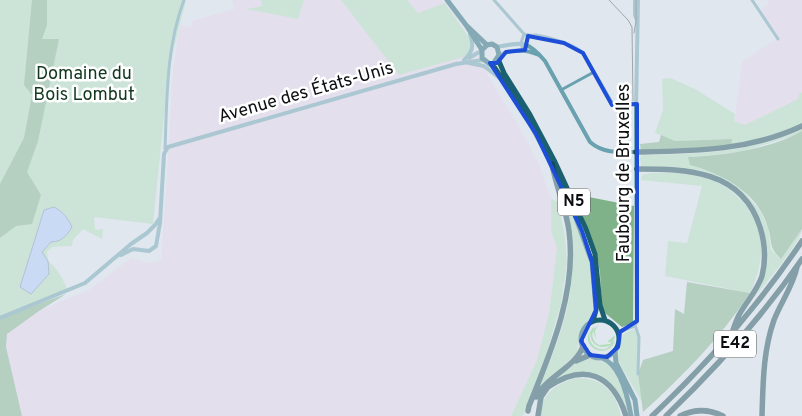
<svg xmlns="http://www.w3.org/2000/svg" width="802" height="416" viewBox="0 0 802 416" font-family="Overpass,sans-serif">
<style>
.industrial{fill:#e6d6e9}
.green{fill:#b4dfbc}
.forest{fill:#80b28a}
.water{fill:#adcafd;stroke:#7d92b6}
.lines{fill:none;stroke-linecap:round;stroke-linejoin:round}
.minor{stroke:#69a1af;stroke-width:3}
.tertiary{stroke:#69a1af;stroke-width:4}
.primary{stroke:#1a606f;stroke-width:5}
.motorway{stroke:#154853;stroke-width:5.5}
.tram{stroke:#53575b;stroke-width:1}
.marked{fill:none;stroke:#1d4ed8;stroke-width:4;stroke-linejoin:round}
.labels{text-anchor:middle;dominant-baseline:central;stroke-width:5;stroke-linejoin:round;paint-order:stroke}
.shield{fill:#fff;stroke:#555658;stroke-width:1}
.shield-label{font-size:16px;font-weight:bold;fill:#0c0e11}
.park-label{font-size:18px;fill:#12391e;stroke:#fff}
.street-label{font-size:18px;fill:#0c0e11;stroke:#fff}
</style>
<rect width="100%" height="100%" fill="#e0e7ee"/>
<path class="industrial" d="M232 0H261L263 6 248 9 298 19 304 0H442L455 16 493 84 520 128 539 164 551 199V231L557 248 549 313 538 358 511 416H22L6 347 7 334 39 311 90 289 131 258 149 263 161 260 168 160 173 69 180 25 192 27 191 21 234 9Z
M769 0H802V126L731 148 742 62 776 39 759 11 768 4Z"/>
<path class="green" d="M0 0H186L169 68 153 224 94 217 95 230 103 229 102 239 83 229 73 240 72 246 52 247 47 252 48 261C58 269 63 279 68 291L0 318Z
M261 0H304L298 19 246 9 262 6Z
M341 0H407L418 13 445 3 472 42 470 55 399 75Z
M670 78 695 89 735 114 734 121 745 125 798 99 800 92 802 93V126L731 148V139L675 141 655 133 663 110 662 79Z
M802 129V131L795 135 741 152 689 157 742 189 761 212 768 228 771 250 781 259 802 229C802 241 763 286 754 298L762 280 765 239 762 222 753 206 730 183 714 175 700 170 644 167 641 166 640 157 643 155C697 154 752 153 802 129Z
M650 173C662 173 676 172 688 173 726 178 765 211 761 253 760 267 756 280 750 293L665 276 668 241 687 243 702 186 641 180 642 175Z
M560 190 564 194 589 257 593 312 590 319 580 330 577 353 535 394C556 353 576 297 572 250 570 230 564 210 560 190Z
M551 199 558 202 565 237 567 263 561 304 541 371 523 416H511L537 360 549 313 557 248 551 231Z
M598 325 595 331 596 339 593 331C591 337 594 342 599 345L610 344 611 342H607L615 335 613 343 615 341C608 360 580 348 590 331 587 342 595 351 606 349L613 344C603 350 590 347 590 332L594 326V329Z
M634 329 639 337 638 374 642 402 615 356 620 347 623 334Z
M584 357 607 363 619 378 627 396V412L617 396 595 376 556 378Z
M577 378C603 378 615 391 621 416H541C541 393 557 383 577 378Z"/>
<path class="forest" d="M32 0H47V25L42 39H59L38 141 27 172 41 195 32 224 16 226 0 238V184L24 138 32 95 24 85Z
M802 131V229L781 259C768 246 773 244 768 228 759 193 723 174 690 165L688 157C727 155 768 150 802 131Z
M661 135 675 141 732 139 731 148 641 152 640 144 659 142Z
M574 194 634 206 633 323 622 327 605 313 602 308 600 273 597 254Z
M687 282 750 293C721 337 682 377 643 412L638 374 643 360 673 351 675 309 684 314Z
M66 294 39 311 7 334 6 347 22 416H0V318Z"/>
<path class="water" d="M54 207C63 212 68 218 72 227 67 236 61 242 51 242L42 252 48 261 49 274 31 294 20 287 44 210Z"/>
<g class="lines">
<path class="minor" d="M494 0 524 34C529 36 531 35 536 35 549 37 574 44 583 53L613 104H637
M752 0 778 39
M523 50 521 43 524 34
M561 90 594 72
M165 149C167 100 166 47 184 0
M635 325 639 337 638 374"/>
<path class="tertiary" d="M635 0V15L637 20
M497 47C523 42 527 40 545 61L590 142C604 154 619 152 636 152
M499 55C512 49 526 49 539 55
M469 58 481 51
M464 60C473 52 474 45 470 34
M469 63 484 66 502 80
M121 255 133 249 149 251 156 246 160 223 164 154 168 147 456 64 483 60
M0 318 85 283 131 244 147 233 155 225 159 219
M618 332 634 326 637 321 636 109 638 0"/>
<path class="primary" d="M447 0 466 25 482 50
M466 25 487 45 492 44 497 47 499 55 495 61
M487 45 482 50V58L495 68 525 114 552 164 573 210 592 262 596 310 593 321
M498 59 504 73 529 113 555 162 586 229 595 254 600 305 605 320
M581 339a19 19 0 1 1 38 0a19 19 0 1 1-38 0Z
M615 351 616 363 635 400 637 416
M602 358C621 365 628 398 631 416"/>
<path class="motorway" d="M636 152C694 151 749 151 802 126
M637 169C687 169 742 170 760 227 765 243 766 260 762 276 757 291 746 302 739 315 736 321 734 327 732 333
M576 361 590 355
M548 387C585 362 613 375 626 416
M536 397C546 377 577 366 583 346
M528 411 529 406C551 352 577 291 569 231 566 208 556 187 552 164
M538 416 541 397 550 384
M652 416C708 363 759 305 802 241
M666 416C716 368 763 316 802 259
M680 416C694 409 709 409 723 416
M762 416C763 384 763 351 774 320 781 302 793 286 797 267"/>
<path class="tram" d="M609 0 628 20 632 27 633 101
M634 33 636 21V0"/>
</g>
<path d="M0 0H802V416H0ZM528 36 564 43 583 53 612 105 637 104V321L620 332 618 347 607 357 590 355 581 341 596 310 592 262 582 231 536 134 490 63H497L506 52 525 50Z" fill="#e0e7ee" fill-opacity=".55" fill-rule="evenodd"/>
<path class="marked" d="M528 36 564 43 583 53 612 105 637 104V321L620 332 618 347 607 357 590 355 581 341 596 310 592 262 582 231 536 134 490 63H497L506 52 525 50Z"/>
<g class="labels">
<g class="shield">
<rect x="558" y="188.5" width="32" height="27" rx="4"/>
<rect x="714" y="330.5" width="42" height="27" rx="4"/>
</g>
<g class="shield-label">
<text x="574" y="202">N5</text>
<text x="735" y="344">E42</text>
</g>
<g class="park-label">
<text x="84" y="74">Domaine du<tspan x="84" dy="21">Bois Lombut</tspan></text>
</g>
<g class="street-label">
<text transform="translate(306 93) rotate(-16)">Avenue des États-Unis</text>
<text transform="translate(624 173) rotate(-90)">Faubourg de Bruxelles</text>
</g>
</g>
</svg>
